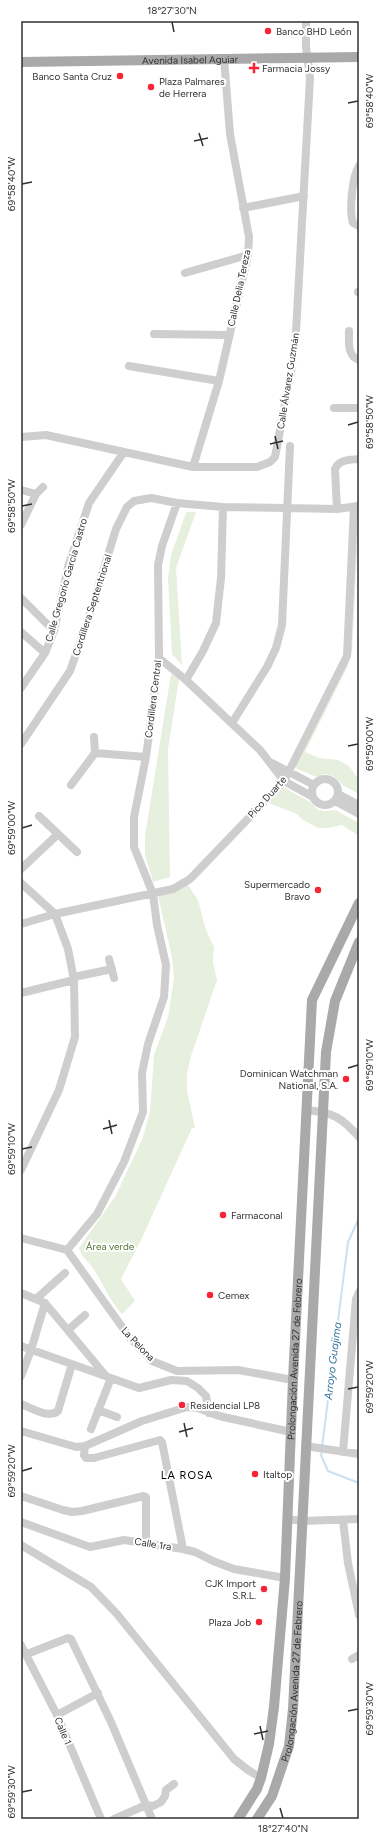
<svg xmlns="http://www.w3.org/2000/svg" width="380" height="1840" viewBox="0 0 380 1840" font-family="Figtree,sans-serif">
<style>
.green{fill:#e7efde}
.lines{fill:none;stroke-linecap:round;stroke-linejoin:round}
.stream{stroke:#c9e1f0;stroke-width:2}
.minor{stroke:#cecece;stroke-width:8}
.major{stroke:#a9a9a9;stroke-width:10}
.ticks{fill:none;stroke:#313131;stroke-width:1.5}
.poi-dot{fill:#f72435;stroke:#fff;stroke-width:1.5}
.labels{text-anchor:middle;dominant-baseline:central;stroke-width:4;stroke-linejoin:round;paint-order:stroke}
.poi-label{font-size:10px;fill:#313131;stroke:#fff;text-anchor:start}
.street-label{font-size:10px;fill:#313131;stroke:#fff}
.park-label{font-size:10px;fill:#547239;stroke:#fff}
.water-label{font-size:11px;font-style:italic;fill:#35759d;stroke:#fff}
.neighbourhood-label{font-size:11px;letter-spacing:1px;fill:#000;stroke:#fff}
.neatline{fill:none;stroke:#313131;stroke-width:1.5}
.ticks-label{font-size:10px;text-anchor:middle;fill:#313131}
</style>
<rect width="100%" height="100%" fill="#fff"/>
<path class="green" d="M188 512H196L176 568 182 665 172 654 168 578 171 555 186 513Z
M359 514 352 652 347 668 305 752 319 758 338 760 349 766 359 780V794L344 786 333 776 325 774 317 777 297 769 295 766 343 668 356 515Z
M171 674 179 679 168 749 170 877 153 882 145 855V836Z
M281 788H285L310 802 318 810 325 811 335 810 359 823V850V836L342 825 328 828H318L303 820 297 814 269 803 198 877 188 885 198 900 206 930 214 947 213 962 217 980 191 1056 187 1074V1091L195 1128H192L141 1240 121 1279 135 1301 122 1314C110 1301 104 1286 95 1271 90 1263 81 1257 79 1248L115 1197 142 1140 150 1112 154 1055 168 1017 174 978 172 957 158 896 181 886Z"/>
<g class="lines">
<path class="stream" d="M322 1447 348 1242 359 1218
M322 1452 321 1455 328 1471 359 1483"/>
<path class="minor" d="M359 166C352 177 349 211 353 223L359 226
M243 208 304 196
M185 273 248 255
M358 292H359
M349 331C349 342 347 356 359 360
M154 334 229 335
M129 366 219 381
M334 408H359
M21 437 46 435 193 467H257L270 462 275 457 291 372 296 332 310 78 306 47V21
M193 467 219 381 248 255 249 237 230 134 224 58
M21 490 36 494 21 525
M36 494 43 487
M337 509 335 469C339 459 350 460 359 459
M21 598 54 631
M21 632 45 653
M159 658 186 680 260 750 284 781 313 797
M186 680 203 651 216 623 221 578 223 507
M21 688 45 653 54 631 68 567 89 503 124 452
M232 723 267 667 276 648 282 625 290 446
M21 744 70 671 88 620 116 529 127 507 134 501 151 498 177 503 223 507 287 508 337 509 358 506
M95 753 146 757
M272 763 314 785
M312 792a13 13 0 1 1 26 0a13 13 0 1 1-26 0Z
M71 785 95 753 94 737
M338 794 359 805
M335 801 359 814
M39 816 77 852
M21 869 58 834
M21 883 55 914 68 949 74 980 75 1037 59 1090 21 1170
M21 924 55 914 173 889 190 879 284 781 347 656 354 507
M109 959 114 978
M74 977 112 969
M21 993 74 980
M307 1110C334 1113 341 1117 359 1137
M21 1238 67 1250 130 1338 152 1361 177 1371 238 1370 293 1380
M67 1250 97 1214 124 1162 143 1112 142 1073 148 1044 164 997 166 965 157 925 153 894 134 847V817L146 757 159 658 158 565 162 546 177 503
M21 1293 45 1303 106 1376
M36 1299 65 1273
M68 1330 85 1315
M21 1346 139 1388 171 1380 187 1381 198 1388 206 1396 209 1413
M21 1376 31 1350 45 1303
M21 1404C31 1408 49 1419 58 1411L72 1364
M98 1410 117 1417
M91 1429 111 1378
M21 1431 76 1447 85 1446 142 1421 187 1407 198 1408 219 1416 291 1432
M85 1446 84 1455 86 1458H94L160 1440 162 1442 183 1549
M305 1446 359 1454
M343 1452 356 1299 359 1292
M21 1496 63 1510 72 1512 82 1511 144 1496 146 1497V1544
M288 1519 302 1521 359 1519
M343 1520 348 1563 359 1615
M21 1522 90 1547 124 1540 183 1549 195 1552 213 1561 234 1569 285 1578
M21 1545 91 1587 117 1614 234 1759 248 1770 261 1778
M21 1645 57 1715 101 1819
M27 1654 68 1638 71 1639 111 1722 152 1819
M352 1659 359 1655
M57 1715 98 1693
M114 1819 146 1805 153 1806 161 1802 165 1796 166 1790 174 1784"/>
<g class="major">
<path id="s1" d="M21 62 359 57"/>
<path id="s2" d="M238 1819 257 1789 261 1778 269 1744 274 1707 285 1578 293 1380 312 1000 359 903"/>
<path id="s3" d="M257 1819 272 1796 289 1746 293 1709 326 1052 335 1001 359 942"/>
</g>
</g>
<path class="ticks" d="M172 22 174 32M348 103 358 101M199 133 203 146M194 141 208 138M22 184 32 182M348 425 358 422M275 436 278 449M270 444 283 441M22 506 32 504M348 746 358 744M22 828 32 825M348 1068 358 1065M109 1120 112 1134M103 1129 117 1125M22 1149 32 1147M348 1389 358 1387M184 1423 187 1437M179 1432 193 1428M22 1471 32 1468M348 1711 358 1709M260 1726 263 1740M254 1734 268 1731M22 1792 32 1790M280 1808 283 1818"/>
<g class="poi-dot">
<circle cx="268" cy="31" r="4"/>
<path d="M252 62h4v4h4v4h-4v4h-4v-4h-4v-4h4z"/>
<circle cx="120" cy="76" r="4"/>
<circle cx="151" cy="87" r="4"/>
<circle cx="318" cy="890" r="4"/>
<circle cx="346" cy="1079" r="4"/>
<circle cx="223" cy="1215" r="4"/>
<circle cx="210" cy="1295" r="4"/>
<circle cx="182" cy="1405" r="4"/>
<circle cx="255" cy="1474" r="4"/>
<circle cx="264" cy="1589" r="4"/>
<circle cx="259" cy="1622" r="4"/>
</g>
<g class="labels">
<g class="poi-label">
<text x="276" y="31">Banco BHD León</text>
<text x="262" y="68">Farmacia Jossy</text>
<text x="112" y="76" text-anchor="end">Banco Santa Cruz</text>
<text x="159" y="81">Plaza Palmares<tspan x="159" dy="12">de Herrera</tspan></text>
<text x="310" y="884" text-anchor="end">Supermercado<tspan x="310" dy="12">Bravo</tspan></text>
<text x="338" y="1073" text-anchor="end">Dominican Watchman<tspan x="338" dy="12">National, S.A.</tspan></text>
<text x="231" y="1215">Farmaconal</text>
<text x="218" y="1295">Cemex</text>
<text x="190" y="1405">Residencial LP8</text>
<text x="263" y="1474">Italtop</text>
<text x="256" y="1583" text-anchor="end">CJK Import<tspan x="256" dy="12">S.R.L.</tspan></text>
<text x="251" y="1622" text-anchor="end">Plaza Job</text>
</g>
<g class="street-label">
<text stroke="none"><textPath href="#s1" startOffset="169">Avenida Isabel Aguiar</textPath></text>
<text transform="translate(239 288) rotate(-78)">Calle Delia Tereza</text>
<text transform="translate(288 381) rotate(-81)">Calle Álvarez Guzmán</text>
<text transform="translate(66 580) rotate(-74)">Calle Gregorio Garcia Castro</text>
<text transform="translate(92 605) rotate(-72)">Cordillera Septentrional</text>
<text transform="translate(153 699) rotate(-83)">Cordillera Central</text>
<text transform="translate(267 797) rotate(-48)">Pico Duarte</text>
<text transform="translate(138 1344) rotate(46)">La Pelona</text>
<text stroke="none"><textPath href="#s2" startOffset="468">Prolongación Avenida 27 de Febrero</textPath></text>
<text transform="translate(153 1544) rotate(9)">Calle 1ra</text>
<text stroke="none"><textPath href="#s3" startOffset="145">Prolongación Avenida 27 de Febrero</textPath></text>
<text transform="translate(63 1731) rotate(67)">Calle 1</text>
</g>
<g class="park-label">
<text x="110" y="1246">Área verde</text>
</g>
<g class="water-label">
<text transform="translate(333 1361) rotate(-83)">Arroyo Guajima</text>
</g>
<g class="neighbourhood-label">
<text x="187" y="1475">LA ROSA</text>
</g>
</g>
<rect width="380" height="1840" fill="none" stroke="#ffffff" stroke-width="44"/>
<rect x="22" y="22" width="336" height="1796" class="neatline"/>
<g class="ticks-label">
<text x="172" y="14">18°27'30"N</text>
<text transform="translate(369 101) rotate(-90)" y="4">69°58'40"W</text>
<text transform="translate(11 184) rotate(-90)" y="4">69°58'40"W</text>
<text transform="translate(369 422) rotate(-90)" y="4">69°58'50"W</text>
<text transform="translate(11 506) rotate(-90)" y="4">69°58'50"W</text>
<text transform="translate(369 744) rotate(-90)" y="4">69°59'00"W</text>
<text transform="translate(11 828) rotate(-90)" y="4">69°59'00"W</text>
<text transform="translate(369 1065) rotate(-90)" y="4">69°59'10"W</text>
<text transform="translate(11 1149) rotate(-90)" y="4">69°59'10"W</text>
<text transform="translate(369 1387) rotate(-90)" y="4">69°59'20"W</text>
<text transform="translate(11 1471) rotate(-90)" y="4">69°59'20"W</text>
<text transform="translate(369 1709) rotate(-90)" y="4">69°59'30"W</text>
<text transform="translate(11 1792) rotate(-90)" y="4">69°59'30"W</text>
<text x="283" y="1832">18°27'40"N</text>
</g>
</svg>
